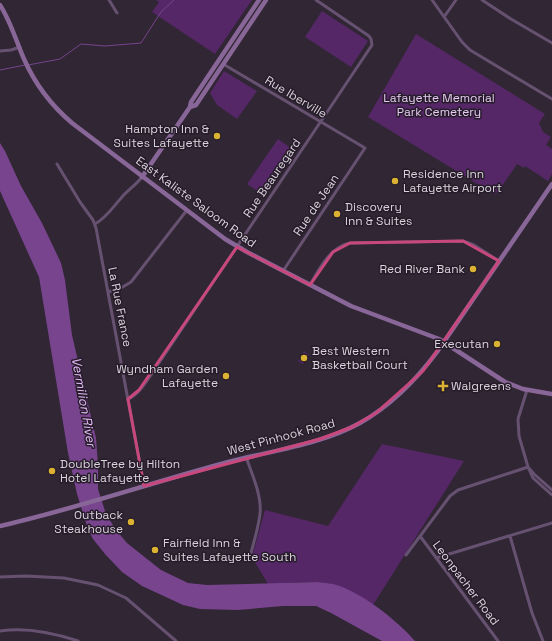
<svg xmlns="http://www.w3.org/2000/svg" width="552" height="641" viewBox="0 0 552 641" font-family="'Space Grotesk',sans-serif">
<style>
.green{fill:#552767}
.water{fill:#77448d}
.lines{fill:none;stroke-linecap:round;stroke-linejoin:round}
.stream{stroke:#77448d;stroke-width:1}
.street{stroke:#675171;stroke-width:3}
.secondary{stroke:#896698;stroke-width:4.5}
.marked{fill:none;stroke:#c8477c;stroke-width:3;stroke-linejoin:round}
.poi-dot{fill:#dcb233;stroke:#261c2a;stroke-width:1.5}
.labels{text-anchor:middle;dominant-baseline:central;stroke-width:3;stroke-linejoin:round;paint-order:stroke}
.street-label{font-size:12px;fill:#dad3dd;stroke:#261c2a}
.park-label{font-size:12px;fill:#e6caf2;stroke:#261c2a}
.poi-label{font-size:12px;fill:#dad3dd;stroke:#261c2a;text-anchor:start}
.water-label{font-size:13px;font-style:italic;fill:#e5bbf7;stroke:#261c2a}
</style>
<rect width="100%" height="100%" fill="#302634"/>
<path class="green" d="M156 0H252L215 54 152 12 159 2Z
M322 11 368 41 351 67 305 37Z
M416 34 545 114 539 123 543 132 551 137 546 145 552 149V174L548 181 525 166 524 168 517 164 498 192 494 194 368 117Z
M224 71 257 91 237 119 217 105 210 93Z
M278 139 295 151 265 196 247 184Z
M304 351 309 355 303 364 298 361Z
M382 444 464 461 373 605C361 598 348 589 334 585 315 579 288 584 268 584L252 557 265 510 328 526Z"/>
<path class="water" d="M0 143 5 151 21 186 42 223 61 263 65 280 72 335 96 438 98 465V489L106 514 116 530 127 543 161 570 188 583 207 585 318 582C323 583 328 583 333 584 360 591 397 620 415 641H382L331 613 316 606H283L238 610 200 609 183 605 142 586 122 572 105 554 93 539 88 529 77 494 68 453 39 277 0 191Z"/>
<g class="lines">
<path class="stream" d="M28 65 60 59 81 44 105 46 141 43 161 12 174 0
M0 70 25 65"/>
<path class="street" d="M109 0 117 13
M432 0 462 42 470 50 552 99
M482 0 511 19 552 43
M444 17 456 0
M0 51 11 50 20 47
M223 64 365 148 283 271
M57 164 80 202 93 220 96 228 144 486
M95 224C106 218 113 207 122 197 128 190 136 185 142 177
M310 285C319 269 330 247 350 243L463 241 474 245 499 261
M108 292 121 288 131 282 187 210
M527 390 518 419 519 436 528 467 534 474 552 490
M128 399C142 394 154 368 163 357L372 45 371 39 369 36 316 0
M246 457C252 474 262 496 260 514 258 530 253 545 249 560
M420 536 498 641
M510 536 532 613 543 641
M406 555 450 496 458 490 528 467 533 478 552 495
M436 558 552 523
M0 577 26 576 64 578 98 585 126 598 176 641
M0 631C25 627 54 633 78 641"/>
<path class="secondary" d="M0 5C11 22 16 41 24 59 35 84 52 106 72 123L225 239 247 252 351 306 439 339 505 382 523 389 552 394
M190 107 196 105 266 0
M142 177 190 107 191 102 259 0
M0 526C75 509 147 484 221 464 267 451 318 446 360 423 392 405 416 380 437 352L552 184"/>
</g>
<path class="marked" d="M463 241 499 261 423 371 376 413 352 427 320 439 144 486 128 399 139 390 237 247 310 285 333 252 350 243Z"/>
<g class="poi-dot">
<circle cx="217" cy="136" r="4"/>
<circle cx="395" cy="181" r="4"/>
<circle cx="337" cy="214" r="4"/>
<circle cx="473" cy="269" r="4"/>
<circle cx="497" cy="344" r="4"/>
<circle cx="304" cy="358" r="4"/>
<circle cx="226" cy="376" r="4"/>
<path d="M441 380h4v4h4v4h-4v4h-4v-4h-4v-4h4z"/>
<circle cx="52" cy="471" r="4"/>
<circle cx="131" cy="522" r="4"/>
<circle cx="155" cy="550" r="4"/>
</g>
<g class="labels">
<g class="street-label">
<text transform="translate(296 97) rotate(31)">Rue Iberville</text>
<text transform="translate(272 178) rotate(-56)">Rue Beauregard</text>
<text transform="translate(196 202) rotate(36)">East Kaliste Saloom Road</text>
<text transform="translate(316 205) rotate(-56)">Rue de Jean</text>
<text transform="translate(120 307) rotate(79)">La Rue France</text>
<text transform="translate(281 437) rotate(-15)">West Pinhook Road</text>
<text transform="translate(466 583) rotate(53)">Leonpacher Road</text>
</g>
<g class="park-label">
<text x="439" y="98">Lafayette Memorial<tspan x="439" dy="14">Park Cemetery</tspan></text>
</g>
<g class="poi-label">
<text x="209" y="129" text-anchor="end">Hampton Inn &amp;<tspan x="209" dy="14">Suites Lafayette</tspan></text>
<text x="403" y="174">Residence Inn<tspan x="403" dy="14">Lafayette Airport</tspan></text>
<text x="345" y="207">Discovery<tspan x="345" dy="14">Inn &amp; Suites</tspan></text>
<text x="465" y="269" text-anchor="end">Red River Bank</text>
<text x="489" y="344" text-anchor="end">Executan</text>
<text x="312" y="351">Best Western<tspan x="312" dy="14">Basketball Court</tspan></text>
<text x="218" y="369" text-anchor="end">Wyndham Garden<tspan x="218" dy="14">Lafayette</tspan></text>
<text x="451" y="386">Walgreens</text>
<text x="60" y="464">DoubleTree by Hilton<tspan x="60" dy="14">Hotel Lafayette</tspan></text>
<text x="123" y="515" text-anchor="end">Outback<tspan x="123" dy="14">Steakhouse</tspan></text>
<text x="163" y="543">Fairfield Inn &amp;<tspan x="163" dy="14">Suites Lafayette South</tspan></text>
</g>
<g class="water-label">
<text transform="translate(84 402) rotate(80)">Vermilion River</text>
</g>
</g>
</svg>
